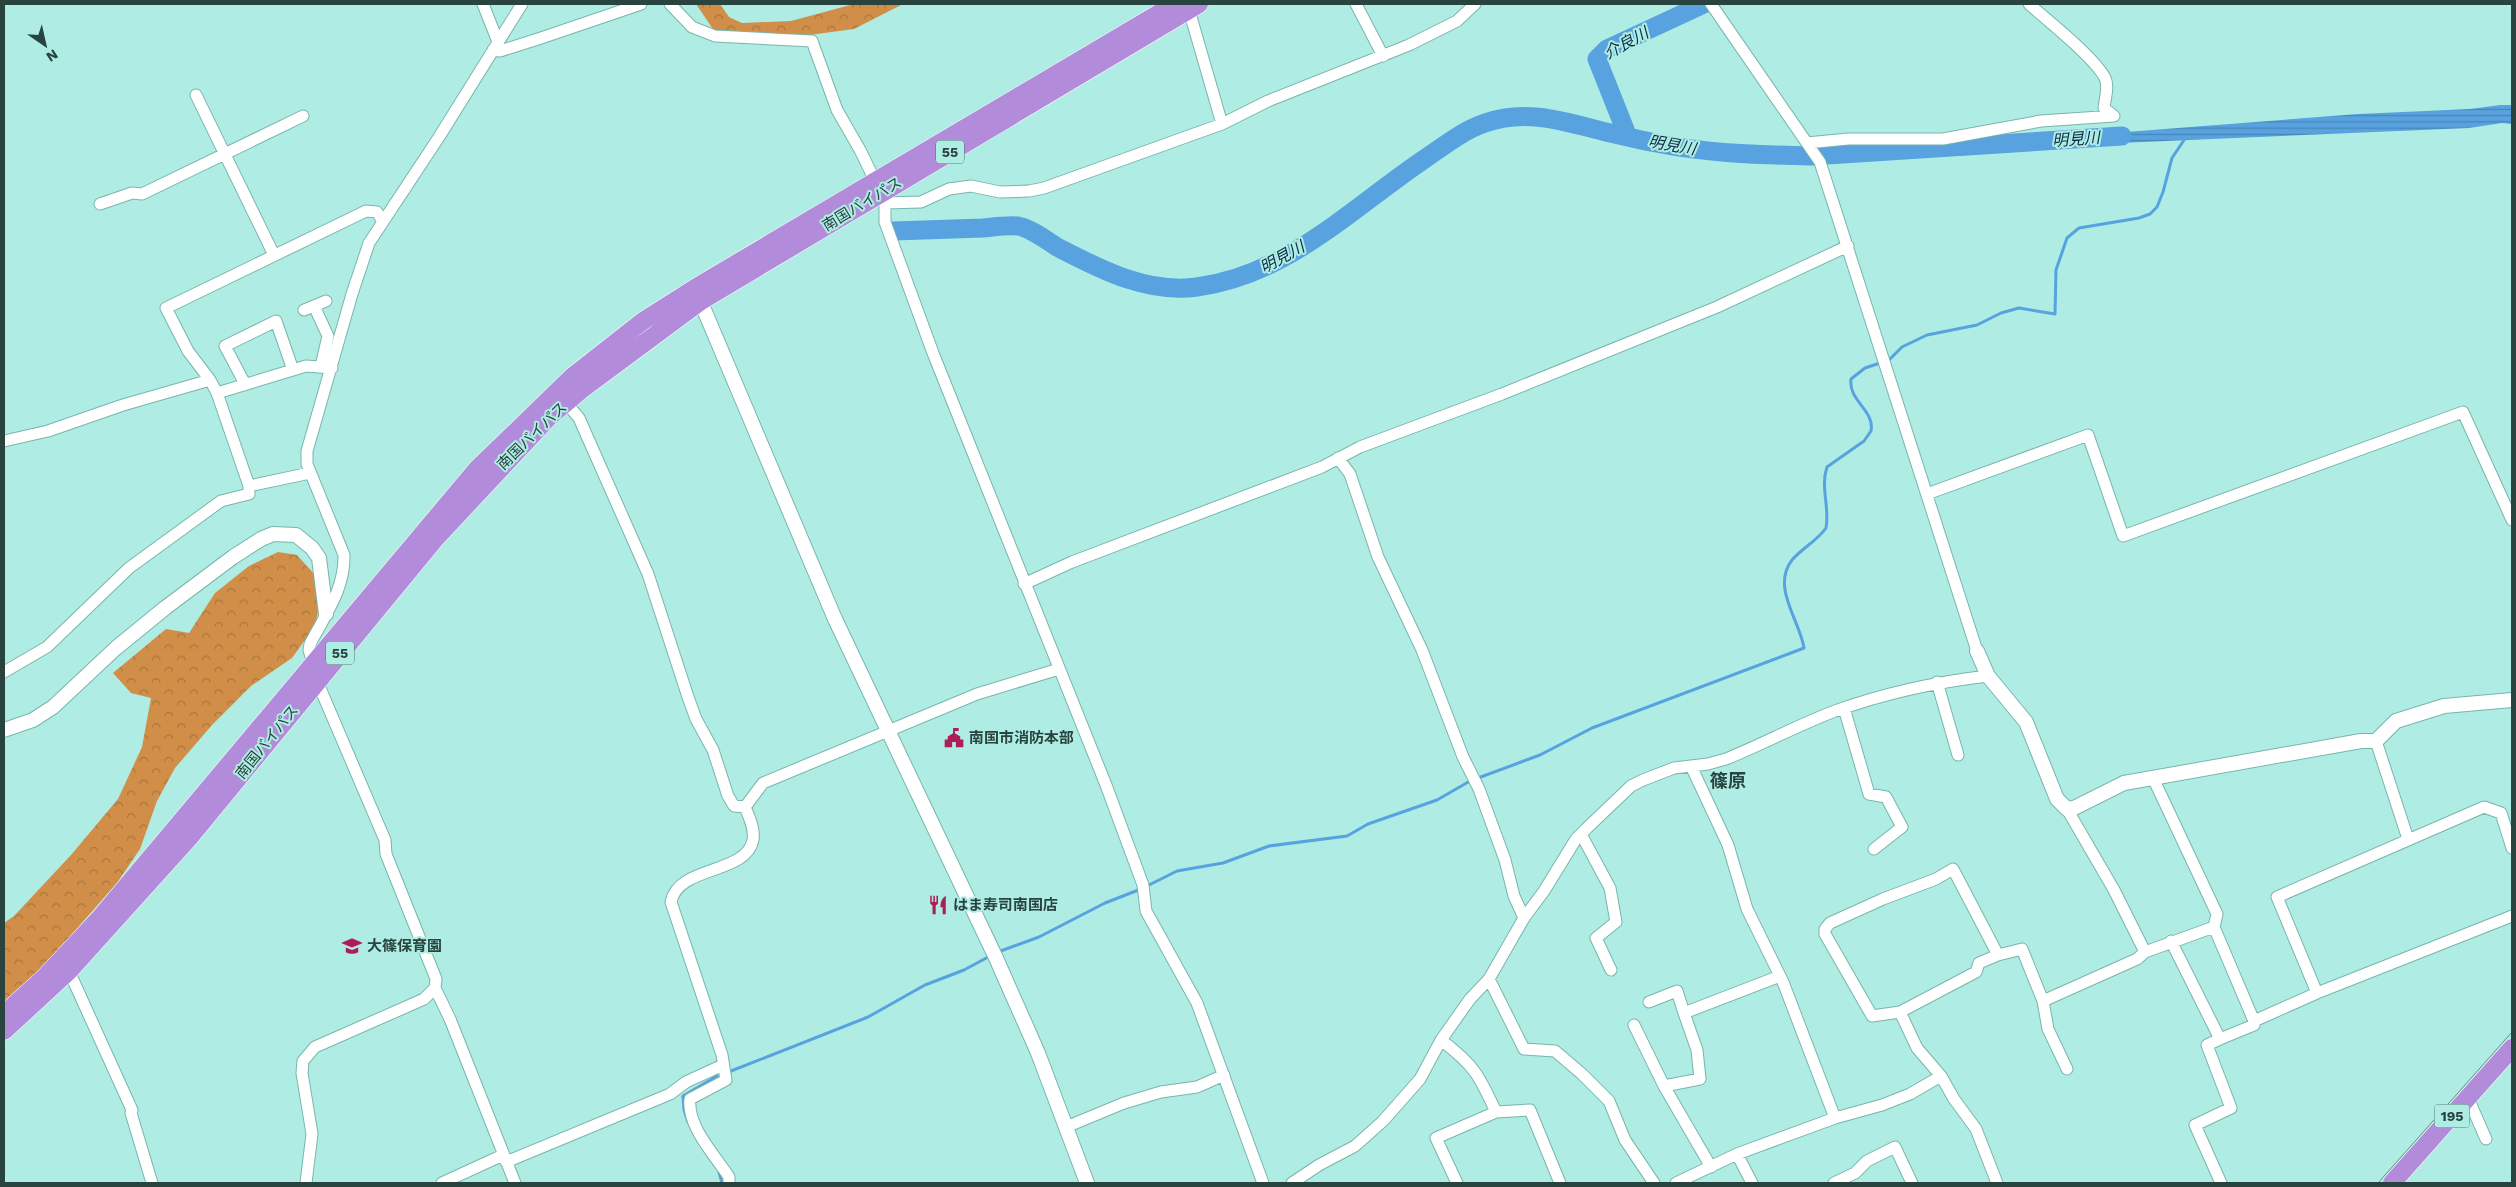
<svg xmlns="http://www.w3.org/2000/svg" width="2516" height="1187" viewBox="0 0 2516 1187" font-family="'Work Sans','Noto Sans JP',sans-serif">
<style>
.forest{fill:url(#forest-crowns)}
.water{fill:url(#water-rules)}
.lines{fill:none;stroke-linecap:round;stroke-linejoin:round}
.stream{stroke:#57a2df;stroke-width:3}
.river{stroke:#57a2df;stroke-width:19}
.minor-casing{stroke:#78b5ac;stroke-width:13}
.tertiary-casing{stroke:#78b5ac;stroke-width:16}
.trunk-casing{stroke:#fff;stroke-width:19}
.minor{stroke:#fff;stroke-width:11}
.tertiary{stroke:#fff;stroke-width:14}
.trunk{stroke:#b28bda;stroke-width:18}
.tram{stroke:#658f89;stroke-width:1}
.labels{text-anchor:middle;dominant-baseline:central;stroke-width:4;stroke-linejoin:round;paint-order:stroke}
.shield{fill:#afede4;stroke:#517670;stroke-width:1}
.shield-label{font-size:14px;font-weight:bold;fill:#29433f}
.street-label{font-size:15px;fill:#29433f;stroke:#afede4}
.poi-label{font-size:15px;font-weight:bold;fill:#29433f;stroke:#afede4;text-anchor:start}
.water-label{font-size:16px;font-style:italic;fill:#0c2c45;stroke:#afede4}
.quarter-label{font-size:18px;font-weight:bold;fill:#29433f;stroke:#afede4}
</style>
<defs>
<pattern id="forest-crowns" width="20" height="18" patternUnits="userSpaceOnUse" patternTransform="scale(1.25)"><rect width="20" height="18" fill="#d08e48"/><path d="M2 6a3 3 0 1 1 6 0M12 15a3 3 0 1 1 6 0" fill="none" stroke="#a9763d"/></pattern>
<pattern id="water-rules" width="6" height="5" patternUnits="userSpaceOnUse" patternTransform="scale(1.25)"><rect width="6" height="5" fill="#57a2df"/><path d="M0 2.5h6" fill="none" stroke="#4886b6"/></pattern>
</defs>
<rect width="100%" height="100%" fill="#afede4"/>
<path class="forest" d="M696 4H720L729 17 742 23 791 21 854 4H903L854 29 802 36 774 43 742 44 719 38Z
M278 552 297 555 314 574 320 601 315 626 292 658 251 686 212 725 175 768 157 801 140 849 117 883 44 966 4 1003V923L14 916 71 855 118 799 142 747 151 698 131 693 113 673 166 629 189 633 215 593 249 566Z"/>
<path class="water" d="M2500 105H2512V124L2502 123 2469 128 2096 144 2100 134 2358 114 2470 109Z"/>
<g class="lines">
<path class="stream" d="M1147 886 1177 871 1223 863 1269 846 1347 836 1368 824 1437 800 1470 781 1540 755 1592 728 1804 648C1800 621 1771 587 1792 560 1802 548 1817 541 1826 528 1830 508 1820 487 1827 467L1864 441 1871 431C1875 410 1848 401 1851 379L1865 368 1889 360 1902 347 1927 335 1977 325 2001 313 2019 308 2055 314 2056 270 2067 238 2079 228 2139 218 2150 214 2157 207 2163 192 2172 158 2186 137
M998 952 1039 937 1105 903 1141 889
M731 1071 868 1017 925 985 964 970 990 956
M688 1122 684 1110 683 1096 717 1076
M719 1172 722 1183"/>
<path class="river" d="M1628 137 1597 59 1607 49 1704 4
M894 231C924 230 954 229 983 228 994 227 1007 225 1018 226 1030 228 1046 240 1057 247 1100 269 1146 294 1197 287 1288 275 1353 207 1426 158 1445 145 1464 130 1485 123 1527 108 1566 122 1606 132 1630 138 1654 143 1678 147 1723 154 1767 155 1811 156L2122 136"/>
<defs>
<path id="minor" d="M483 4 498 42
M670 4 692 27 715 36 812 41 837 110 860 150 881 193 885 203V222L933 353 1106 785 1143 885 1146 911 1197 1003 1263 1183
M1356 4 1383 56
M1711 4 1820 162 1977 651
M1189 10 1222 124
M493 50 500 51 538 39 641 4
M196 95 274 255
M1807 143 1848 139H1943L2041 121 2114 116 2104 108C2105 99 2109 86 2105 78 2094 57 2048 21 2029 4
M885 203 921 202 949 189 971 186 1000 192 1029 191 1044 188 1222 124 1268 101 1409 45 1457 21 1475 4
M100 204 132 193 142 194 303 116
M314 306 328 336 321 366
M304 310 326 301
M210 380 188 351 166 308 366 211 377 212 383 222
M245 384 225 346 276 321 293 370
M217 393 249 486 310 473
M562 398 579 418 648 574 688 697 696 719 713 750 728 796 734 806 745 807 763 783 977 694 1059 669
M4 441 48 431 123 405 210 380 217 393 306 366 332 368
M1338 458 1350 474 1378 557 1422 650 1463 757 1479 789 1505 860 1514 896 1524 918
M1927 494 2088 435 2123 536 2463 412 2512 520
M1024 584 1072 562 1322 467 1360 447 1502 394 1717 307 1848 246
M4 672 47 647 129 568 221 501 249 494V486
M1937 682 1958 755
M1844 708 1869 794 1886 797 1902 827 1874 849
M2376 741 2408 839
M1691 766 1728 845 1747 909 1783 982 1835 1118
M2067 809 2114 890 2145 952 2214 927 2217 914 2153 778
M1581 834 1610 888 1616 922 1596 938 1611 970
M2512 848 2501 813 2484 807 2277 897 2317 993 2512 916
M2214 927 2254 1021
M2171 941 2220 1039 2254 1025V1021L2317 993
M1998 955 2022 949 2043 1001 2137 959 2145 952
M69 971 132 1110 131 1113 152 1183
M1489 979 1524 1049 1555 1051 1582 1074 1609 1101 1625 1140 1654 1183
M2043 1001 2048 1029 2067 1069
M1649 1002 1677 991 1684 1013
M1900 1012 1872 1016 1825 934V929L1830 923 1883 899 1936 879 1953 869 1998 955 1979 963 1976 972 1900 1012 1917 1048 1941 1076 1954 1099 1976 1129 1997 1183
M1634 1025 1664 1086
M2220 1039 2207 1045 2231 1108 2195 1125 2221 1183
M1441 1040C1474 1065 1479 1075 1496 1112L1436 1138 1457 1183
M2468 1098 2486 1139
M1496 1112 1530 1110 1560 1183
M1066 1127 1124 1103 1161 1092 1197 1087 1224 1075
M1737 1154 1752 1183
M506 1162 670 1094 686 1082 723 1065
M1711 1167 1664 1086 1700 1079 1697 1050 1684 1013 1780 976
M306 1183 312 1134 302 1073 303 1061 315 1047 424 999 435 988
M442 1183 503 1155
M515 1183 450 1019 435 988 436 979 386 854 385 840 320 688 309 650 310 644C325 615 345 589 344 555L307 464V451L352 294 369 243 439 137 522 4
M729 1183V1177C715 1155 687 1127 690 1099L726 1080 722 1055 671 902C678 865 746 875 753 840 755 829 749 817 745 807
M1292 1183 1319 1165 1355 1146 1383 1121 1420 1079 1441 1040 1470 999 1489 979 1524 918 1544 891 1576 839 1587 828 1631 786 1643 780 1674 768 1708 764 1726 759C1763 744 1798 725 1835 711 1885 693 1936 682 1988 676
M1676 1183 1737 1154 1835 1118 1882 1105 1910 1094 1941 1076
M1834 1183 1855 1173 1867 1161 1895 1147 1912 1183"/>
<path id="tertiary" d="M697 293 835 619 996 958 1038 1053 1087 1183
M1977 651 1988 676 2026 722 2057 799 2067 809 2074 808 2124 783 2361 741H2376L2396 721 2444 706 2512 700
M4 730 33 720 53 707 116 648 165 608 233 557 261 539 273 534 296 535 312 548 319 558 326 614"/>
<path id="trunk" d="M4 1014 45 977 99 919 477 469 573 376 643 321 695 288 1173 5
M4 1031 69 971 189 838 435 539 549 417 581 390 701 301 1199 4
M2392 1183 2512 1048"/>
</defs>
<use href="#minor" class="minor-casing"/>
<use href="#tertiary" class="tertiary-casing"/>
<use href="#trunk" class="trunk-casing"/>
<use href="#minor" class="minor"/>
<use href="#tertiary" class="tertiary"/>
<use href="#trunk" class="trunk"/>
<path class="tram" d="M2378 1183 2512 1032"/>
</g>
<defs>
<symbol id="civic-bare" viewBox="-9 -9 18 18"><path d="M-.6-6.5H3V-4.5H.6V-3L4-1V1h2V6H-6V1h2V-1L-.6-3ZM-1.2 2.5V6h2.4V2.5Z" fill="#ae1e54" stroke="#afede4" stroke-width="2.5" paint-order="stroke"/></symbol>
<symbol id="restaurant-bare" viewBox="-9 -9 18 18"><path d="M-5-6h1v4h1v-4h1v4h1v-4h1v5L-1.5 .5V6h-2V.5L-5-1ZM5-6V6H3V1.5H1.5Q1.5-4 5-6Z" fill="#ae1e54" stroke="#afede4" stroke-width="2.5" paint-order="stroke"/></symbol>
<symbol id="school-bare" viewBox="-9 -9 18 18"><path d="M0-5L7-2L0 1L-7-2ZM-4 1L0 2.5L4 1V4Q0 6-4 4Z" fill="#ae1e54" stroke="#afede4" stroke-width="2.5" paint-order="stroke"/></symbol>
</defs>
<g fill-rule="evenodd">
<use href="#civic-bare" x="940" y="724" width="28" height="28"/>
<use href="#restaurant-bare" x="924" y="891" width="28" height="28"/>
<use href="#school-bare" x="338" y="932" width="28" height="28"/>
</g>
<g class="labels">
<g class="shield">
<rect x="936" y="140.5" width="28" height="23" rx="4"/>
<rect x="326" y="641.5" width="28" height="23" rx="4"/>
<rect x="2434.5" y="1104.5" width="35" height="23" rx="4"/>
</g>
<g class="shield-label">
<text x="950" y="152">55</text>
<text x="340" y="653">55</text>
<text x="2452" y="1116">195</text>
</g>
<g class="street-label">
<text transform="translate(862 204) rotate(-31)">南国バイパス</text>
<text transform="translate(532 436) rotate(-44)">南国バイパス</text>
<text transform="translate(267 742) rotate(-51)">南国バイパス</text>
</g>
<g class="poi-label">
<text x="969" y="738">南国市消防本部</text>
<text x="953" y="905">はま寿司南国店</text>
<text x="367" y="946">大篠保育園</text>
</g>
<g class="water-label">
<text transform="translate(1626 43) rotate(-29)">介良川</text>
<text transform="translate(2076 139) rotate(-4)">明見川</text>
<text transform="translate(1672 145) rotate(10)">明見川</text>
<text transform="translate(1282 257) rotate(-29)">明見川</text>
</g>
<g class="quarter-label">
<text x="1728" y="780">篠原</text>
</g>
</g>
<rect width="2516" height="1187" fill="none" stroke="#29433f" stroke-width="10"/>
<g transform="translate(45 45) rotate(146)" stroke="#afede4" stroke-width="4" paint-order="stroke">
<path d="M0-4L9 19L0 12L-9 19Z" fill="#29433f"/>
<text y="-8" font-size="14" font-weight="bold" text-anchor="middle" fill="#29433f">N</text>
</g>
</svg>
